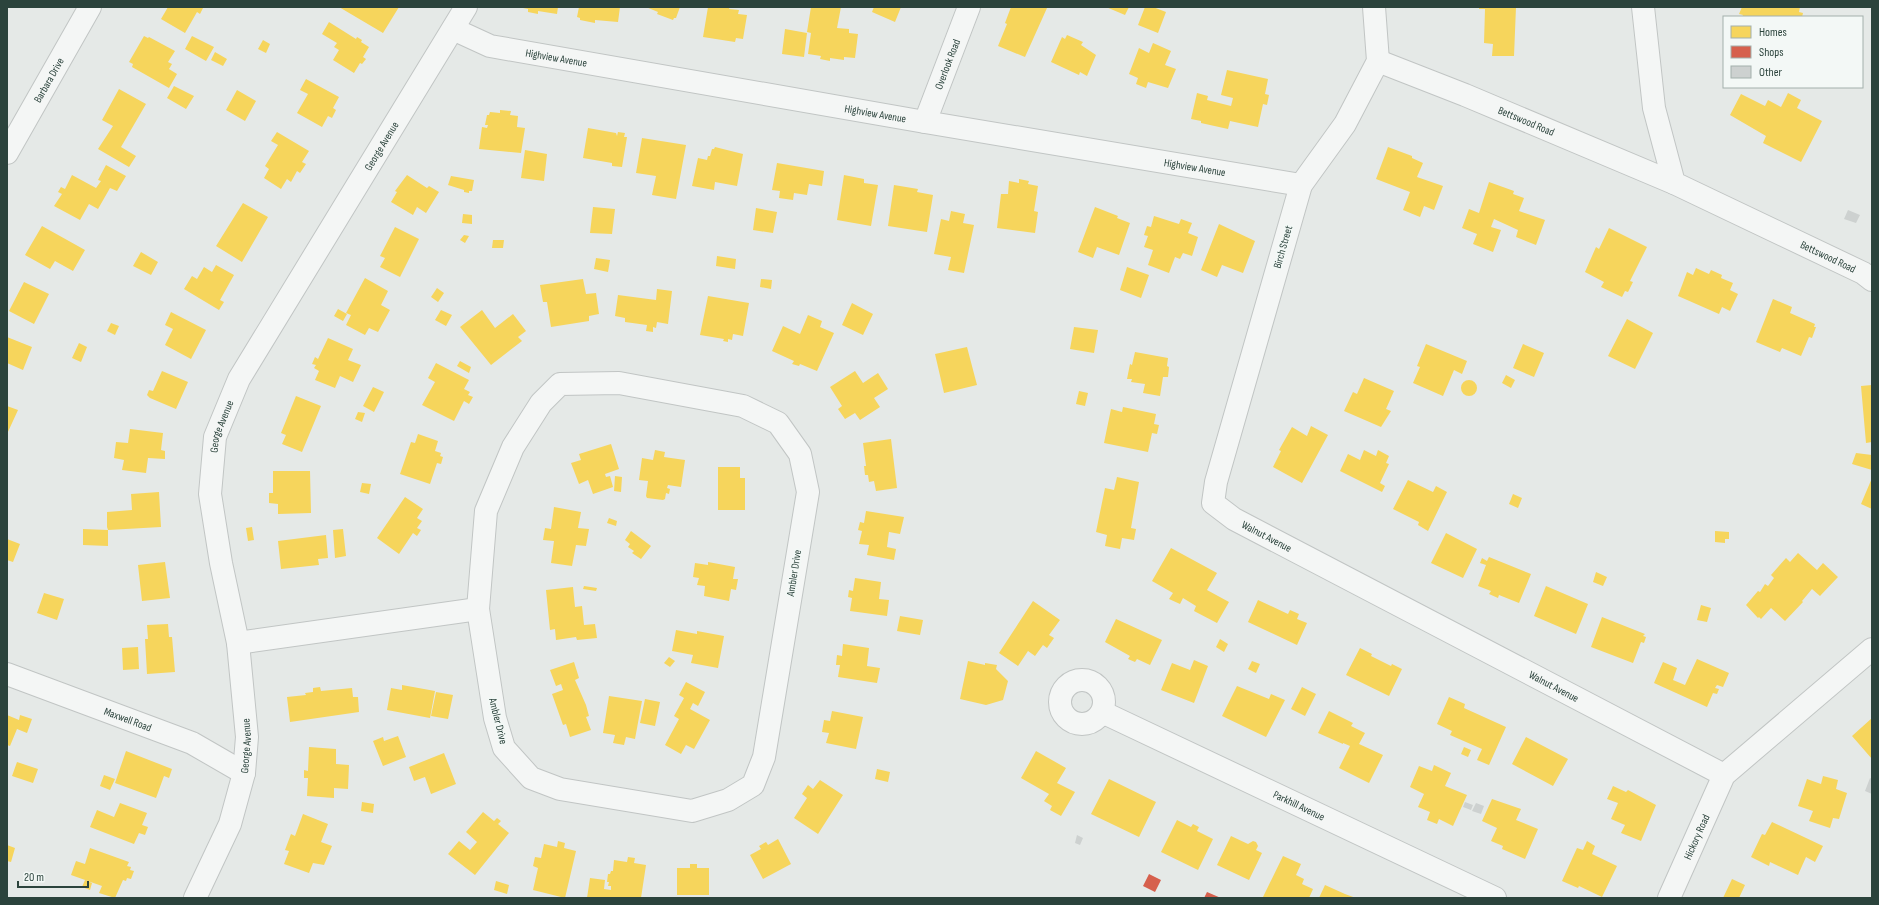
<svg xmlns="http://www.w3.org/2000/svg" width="1879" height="905" viewBox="0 0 1879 905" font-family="'Sofia Sans Condensed',sans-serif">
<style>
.homes{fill:#f6d55c}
.shops{fill:#d6604d}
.building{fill:#cdd1d0}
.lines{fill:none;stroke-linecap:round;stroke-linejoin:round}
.street-casing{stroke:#c1c5c4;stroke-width:24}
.street{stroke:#f4f6f5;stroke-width:22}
.labels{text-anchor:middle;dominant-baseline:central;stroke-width:4;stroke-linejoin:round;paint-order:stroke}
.street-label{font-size:11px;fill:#2b433c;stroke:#f3f8f6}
</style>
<rect width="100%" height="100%" fill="#e5e9e7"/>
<path class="homes" d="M168 7H201L203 8 200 14 197 12 185 33 161 19Z
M339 7H399L383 33Z
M518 7H558L557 14 538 11V14L528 12V9Z
M579 7H620L618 22 595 20V23L580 20V18L577 17Z
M646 7H680L676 18H674L673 20 657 14 658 12Z
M708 7H730L729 9 739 10 738 14 747 15 743 39 736 38 735 42 703 37Z
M811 7H841L837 28 849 29V33L858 34 855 58 844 57V60L830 58V61L820 59 821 56 808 54 811 33 807 32Z
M874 7H901L895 22 872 12Z
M1011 7 1047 8 1025 57 998 46 1007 24 1005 23Z
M1106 7H1129L1125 15Z
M1145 7H1153L1166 12 1158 33 1138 25Z
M1479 7H1516L1514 56H1492L1493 44 1484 43 1485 9H1479Z
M1742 7H1800L1799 12 1803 13 1802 17H1742L1743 15 1739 14Z
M329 22 356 39 357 37 362 40 361 42 369 47 363 57 366 59 362 64 360 63 354 73 333 60 339 50 334 47 337 43 322 34Z
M785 29 807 33 804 57 782 54Z
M1067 35 1083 42 1081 45 1096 55 1087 76 1080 72 1079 75 1051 62 1062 37 1065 39Z
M144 36 148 38 149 37 175 51 168 62 172 64 169 69 177 74 169 88 132 67 133 64 129 62Z
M192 36 214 47 206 61 185 49Z
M263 40 270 44 266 53 258 49Z
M1153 43 1171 51 1165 65 1176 69 1168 88 1148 82 1146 88 1136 84 1138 78 1129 74 1139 48 1149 53Z
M215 52 227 59 223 66 211 60Z
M1227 70 1268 79 1265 94 1269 95 1267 105 1263 104 1258 127 1230 121 1228 129 1201 123V121L1191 119 1197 93 1208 96 1207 100 1231 106 1233 98 1221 95Z
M306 79 339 97 333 108 336 110 332 118 328 116 322 127 297 113 308 94 300 90Z
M174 86 194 96 186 109 167 98Z
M119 89 146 104 121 147 136 156 129 167 98 149 113 126 102 120Z
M237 90 256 101 245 121 226 110Z
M1788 93 1801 100 1797 108 1822 121 1801 162 1763 143 1766 136 1730 115 1741 94 1765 106 1768 100 1781 107Z
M500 110 511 111 510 115 518 116 517 127 525 128 521 153 479 149 482 127 487 128 488 125H485L487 115H489L490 112 500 113Z
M588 128 616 133 617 136 618 132 625 133 624 137H627L622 167 612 166V163L583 158Z
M277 132 309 151 302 162 306 164 300 173 297 171 291 182 287 179 281 189 264 178 269 169 265 166 278 145 271 141Z
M642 138 686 145 676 199 652 195 656 176 636 173Z
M715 147 743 154 737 186 715 182 714 190 692 186 698 158 707 160 708 156H710L712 149H714Z
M1388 147 1412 156V158L1423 163 1417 177 1443 186 1434 210 1424 206 1420 217 1403 210 1410 192 1376 179Z
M525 150 547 154 544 181 521 178Z
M777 163 824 171 822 186 809 184 807 195 794 193 793 200 779 198 780 191 772 190Z
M106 165 126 176 117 191 110 188 98 209 89 204 80 220 54 206 62 194 58 192 61 187 65 189 72 175 96 188 101 181 98 180Z
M407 175 427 188 429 186 439 192 426 213 417 207 413 215 391 202 397 192 395 191Z
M844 175 864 179V183L878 185 871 226 837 220Z
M451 176 474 180 472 191H469V193L464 192V190L448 185Z
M1019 179 1029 181 1028 184 1038 186 1034 211 1038 212 1035 233 997 228 1001 194H1008L1009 181 1019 183Z
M1489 182 1514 191 1513 194 1524 198 1519 211 1545 220 1536 245 1516 237 1518 230 1494 219 1491 227 1501 230 1493 252 1473 244 1477 234 1462 228 1469 209 1479 213Z
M894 185 918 189 917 192 933 195 927 232 888 226Z
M243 203 268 217 242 262 216 246Z
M593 207 615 209 612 234 590 233Z
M1095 207 1118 216 1117 218 1130 223 1119 255 1097 247 1093 258 1078 252Z
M756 208 777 212 773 233 753 230Z
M951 211 965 214 963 223 974 225 964 273 948 270 951 257 934 254 941 219 949 221Z
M463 214 472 215V224L462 223Z
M1154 216 1179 224 1181 219 1192 223 1188 233 1198 237 1192 256 1183 253 1180 259 1175 257 1169 273 1148 265 1153 250 1144 247 1148 236 1144 235 1147 226 1151 227Z
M1219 224 1255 241 1243 273 1222 265 1217 277 1201 270Z
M42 226 85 250 73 271 55 261 50 269 25 255Z
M395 227 419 239 400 277 380 267 385 258 380 256Z
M1609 228 1647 247 1630 281 1633 282 1628 292 1625 291 1622 297 1601 287 1604 282 1585 272 1596 247 1599 249Z
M464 235 469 236 465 243 460 240Z
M493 240H504L503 248H492Z
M141 252 158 262 151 275 133 266Z
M717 256 736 259 735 269 716 266Z
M596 258 610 260 608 272 594 269Z
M216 265 234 275 220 300 224 302 219 310 184 289 192 276 197 279 204 267 212 272Z
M1127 267 1149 275 1141 298 1120 290Z
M1696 268 1709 274 1711 270 1722 275 1721 278 1733 283 1730 290 1738 294 1730 311 1722 307 1719 314 1678 296 1687 272 1693 275Z
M365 278 388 291 381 305 390 310 378 332 369 328 365 335 346 325 351 315 346 313Z
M583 279 586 294 596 293 599 314 589 316V321L551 327 547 302H543L540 285Z
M761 279 772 280 771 289 760 287Z
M24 282 49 294 34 324 9 311Z
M437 288 444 293 438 302 431 297Z
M657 289 672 291 668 324 657 322 656 328 653 327V332L646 331 647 325 625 322V318L615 316 618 295 656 300Z
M708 296 749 303 743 336 733 334 732 340 728 339V342L723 341 724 339 700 335Z
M1773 299 1792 307 1790 313 1815 324 1814 327H1816L1812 338 1809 337 1801 356 1782 348 1780 352 1756 342Z
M852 303 873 314 863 335 842 325Z
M338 309 347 314 343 321 334 316Z
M441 310 452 315 446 326 435 320Z
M482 310 495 328 513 314 526 331 518 337 522 341 491 365 460 327Z
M171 312 206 330 191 359 165 345 173 329 165 325Z
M808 315 822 321 820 327 834 333 817 371 800 364 799 366 792 364 794 361 772 351 783 326 800 334Z
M1627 319 1653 333 1635 369 1608 356Z
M111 323 119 326 115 335 107 331Z
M1074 327 1098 330 1094 353 1070 349Z
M7 337 32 347 23 370 7 363Z
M328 338 353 349 348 360 361 365 353 382 340 376 335 388 315 380 319 371 314 368 316 365 312 364 315 357 318 359Z
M79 343 87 347 81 362 72 358Z
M1426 344 1467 361 1462 374 1454 370 1443 396 1413 383 1420 367 1417 366Z
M1523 344 1544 353 1534 377 1513 368Z
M967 347 977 385 944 393 935 354Z
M1135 352 1168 358 1167 366 1169 367 1168 377H1163L1160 396 1143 393 1145 384 1131 382 1132 379H1127L1130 364 1132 365Z
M460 361 471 367 469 373 457 366Z
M436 363 469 380 464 389 470 392 468 395 473 397 469 404 464 401 454 421 422 405 435 382 428 378Z
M162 371 188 382 176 409 150 398 147 395 149 390 153 391Z
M855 371 863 383 878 373 888 389 874 398 880 407 860 420 855 413 845 419 838 409 842 406 830 387Z
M1506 375 1515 380 1511 388 1502 383Z
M1364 378 1394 391 1386 409 1391 411 1381 427 1344 411 1353 392 1357 394Z
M1461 388a8 8 0 1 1 16 0a8 8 0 1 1-16 0Z
M1872 385V442L1866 443 1861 386Z
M373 387 384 392 374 412 363 406Z
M1079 391 1088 393 1085 406 1076 404Z
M296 396 321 406 302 452 282 444 286 435 281 433Z
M7 406 18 410 7 434Z
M1123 407 1156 414 1154 424 1159 425 1157 434 1152 433 1148 452 1104 443 1111 409 1122 412Z
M358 412 365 413 362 422 355 419Z
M1311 426 1328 435 1302 483 1273 467 1281 451 1279 450 1292 427 1307 436Z
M130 429 163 433 161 450 165 451V459L148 458 146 473 122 470 124 460 114 458 116 442 128 443Z
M418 434 438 441 435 451 441 453 440 456 443 457 441 464 437 463 430 484 400 474 411 442 415 443Z
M891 439 897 488 876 491 874 481 869 482 868 475H865L864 466H866L863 443Z
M611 444 619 469 605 474 606 477 610 476 613 487 593 494 588 480 579 484 571 463 581 460 579 454Z
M655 450 665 452 664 457 685 460 681 487 668 485 667 488 670 489 669 494 666 493 665 499 663 500 647 498 646 496 648 481 639 480 642 458 653 460Z
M1364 450 1376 456 1378 450 1389 456 1386 463 1389 464 1380 483 1385 486 1382 492 1340 471 1348 454 1360 460Z
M1856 453 1872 455V470L1852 464Z
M718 467H740V478H745V510H718Z
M273 471H310L311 513 278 514V504L269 503V493H273Z
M615 476 622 477 621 492 614 491Z
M1117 477 1139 482 1131 528 1136 529 1134 540 1122 538 1120 549 1105 546 1107 535 1096 532 1105 488 1114 490Z
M1872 478V509L1861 504Z
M1408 480 1433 492 1436 486 1447 492 1428 531 1418 525 1419 522 1393 509Z
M362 483 371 484 369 494 360 492Z
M159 492 161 527 108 530 107 527V512L132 510 131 494Z
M1513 494 1522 498 1518 508 1509 504Z
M405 497 423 509 417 518 422 521 417 528 421 530 417 536 413 533 399 554 377 538Z
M554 507 581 512 578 528 589 529 586 546 576 545 572 566 551 563 554 541 543 540 545 528 551 529Z
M866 511 904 517 900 534 889 532 887 547 896 549 894 560 867 555 869 545 859 544 862 531 858 530 860 522 864 523Z
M609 518 617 521 616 526 607 523Z
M252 527 254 540 248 541 246 528Z
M83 529 108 530V546L83 545Z
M343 529 346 556 335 558 333 530Z
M631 531 651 546 641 559 632 553 634 551 628 547 630 544 625 540Z
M1715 531 1729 532V539H1725V543L1715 542Z
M1446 533 1477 549 1463 578 1431 563Z
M326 535 328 558 318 559 319 565 281 569 278 541Z
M7 539 20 544 13 562 7 560Z
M1171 548 1217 573 1207 590 1229 602 1217 623 1194 611 1196 606 1183 598 1180 604 1169 599 1173 593 1152 581Z
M1798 553 1817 570 1823 563 1838 577 1820 596 1812 589 1802 601 1803 602 1785 621 1771 608 1761 619 1759 617 1758 618 1746 605 1758 591 1760 592 1765 584 1768 586 1774 578 1771 575 1786 558 1790 562Z
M1489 557 1531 574 1519 603 1499 595 1498 598 1489 594 1491 591 1478 586 1486 565 1480 563 1482 558 1487 561Z
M165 562 170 598 142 601 138 565Z
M708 562 735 567 733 579H738L736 590 731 589 729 601 704 596 705 586 697 585 699 578 693 577 695 563 708 565Z
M1596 572 1607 577 1603 586 1593 582Z
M855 578 881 582 879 599 889 600 887 616 850 611 852 598 848 597 849 590 853 591Z
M584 586 597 588 596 591 583 589Z
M1546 586 1588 604 1576 634 1534 616Z
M573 587 575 607 582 606 584 625 595 624 597 638 577 640 576 637 556 640 555 629 550 630 546 590Z
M44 593 64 599 57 620 37 613Z
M1258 600 1288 614 1290 610 1299 614 1297 619 1307 623 1297 645 1248 622Z
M1033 601 1060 620 1049 635 1054 638 1047 648 1043 645 1035 656 1028 651 1018 666 999 653Z
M1701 605 1711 608 1707 622 1697 620Z
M900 616 923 620 920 635 897 631Z
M1602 617 1645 634 1643 636 1646 637 1644 643 1641 642 1633 663 1591 647Z
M1116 619 1162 640 1150 665 1137 659 1135 662 1128 659 1130 656 1105 642Z
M168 624 169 637H172L175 672 147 674 145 639H148L147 625Z
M676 630 697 634V631L724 636 718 668 691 663 693 655 672 651Z
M1220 639 1228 644 1224 652 1216 647Z
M843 644 869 648 867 666 880 668 877 683 838 677 840 665H836L837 655 842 656Z
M138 647 139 669 123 670 122 648Z
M1360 648 1372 654 1371 656 1391 666 1392 664 1402 669 1389 696 1346 675Z
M669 657 675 661 670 667 664 663Z
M1697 659 1729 673 1723 687 1717 685 1715 688 1719 689 1717 694 1713 693 1707 707 1654 683 1663 662 1677 668 1673 680 1685 685Z
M1194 660 1208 666 1194 703 1161 690 1172 663 1190 670Z
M968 661 985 665V663L997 665 996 669 1008 681 1003 700 986 705 960 699Z
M1252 661 1260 664 1256 673 1248 669Z
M574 662 579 678 575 680 586 705 589 716 586 717 591 730 570 737 566 724 563 725 552 694 563 690 561 684 556 686 550 670Z
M686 682 705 692 698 706 693 703 690 709 710 720 694 749 686 745 681 754 665 745 679 719 674 716 684 698 679 695Z
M402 685 435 691 430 718 387 710 391 688 402 690Z
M1237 686 1269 699 1271 694 1285 700 1266 737 1222 716Z
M320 687 321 691 352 688 353 697H358L359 712 290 722 287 697 306 695 305 693 313 692V688Z
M1302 687 1316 694 1305 716 1291 709Z
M436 692 453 695 448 719 431 716Z
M609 696 642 701 635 739 626 737 624 745 613 743 615 735 603 733Z
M1449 697 1465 704 1464 708 1506 727 1489 765 1477 760 1482 749 1450 735 1452 731 1437 724Z
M645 699 660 702 655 726 640 723Z
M832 711 863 717 856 749 826 743 829 733 822 732 824 720 830 721Z
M1329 711 1353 723 1351 726 1365 733 1359 744 1383 755 1369 783 1339 768 1350 746 1343 743V744L1318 733Z
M7 715 19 720 20 715 32 719 27 733 17 729 10 746 7 745Z
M1872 718V759L1852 736Z
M398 736 406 757 383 766 373 741 383 737 384 741Z
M1526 737 1568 759 1553 786 1512 764Z
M309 747 336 749V764L349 765 348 789 334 788V798L307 796 308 778H304V770L308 771Z
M1464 747 1471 750 1468 757 1461 754Z
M126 751 172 769 169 778 164 776 156 798 115 783Z
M1036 751 1066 768 1057 783 1075 792 1061 816 1050 810 1052 806 1044 801 1049 794 1021 778Z
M444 753 456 784 431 794 425 777 414 781 409 767Z
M17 762 38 769 33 783 12 776Z
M1434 765 1451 773 1445 786 1467 795 1453 826 1439 819 1437 824 1427 820 1430 812 1418 807 1424 794 1410 787 1419 766 1432 771Z
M877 769 890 772 888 782 875 779Z
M104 775 115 779 110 790 100 786Z
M1823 776 1838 780 1836 789 1847 793 1839 819 1833 818 1830 828 1809 821 1813 811 1798 806 1807 779 1821 784Z
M1109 779 1156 802 1139 837 1091 814Z
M820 780 843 795 818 834 794 818 807 798 802 794 808 785 813 789Z
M1613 786 1626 792 1628 790 1656 805 1641 841 1621 833 1625 825 1611 819 1618 803 1607 799Z
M1492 799 1521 809 1516 820 1538 829 1525 859 1502 849 1503 846 1491 841 1497 828 1482 821Z
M362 802 374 804 373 813 361 811Z
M120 803 147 813 142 825 148 827 145 835 139 833 134 844 90 827 97 810 114 817Z
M483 812 494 821 497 818 501 821 498 824 509 833 475 875 448 854 459 841 470 850 477 842 466 832Z
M303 814 328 824 321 842 332 846 324 865 313 863 309 873 284 864 289 851 285 850 291 834 295 836Z
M1177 820 1191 827 1193 824 1199 827 1197 831 1213 839 1198 870 1161 852Z
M1772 822 1823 846 1815 862 1806 857 1798 875 1770 862 1769 866 1751 857 1762 834 1765 835Z
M1231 836 1248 844 1253 841 1256 842 1258 846 1256 850 1262 853 1249 880 1217 865Z
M778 839 791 864 763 879 750 855 761 849 759 846 766 842 768 845Z
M558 841 565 843 564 848 576 851 565 898 533 890 538 868 533 866 535 857 541 858 544 844 557 847Z
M1587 841 1595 846 1592 854 1617 866 1602 897 1579 886 1578 888 1562 881 1577 848 1583 850Z
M7 845 15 848 11 862 7 861Z
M90 848 129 862 127 866 131 867 130 870 134 871 131 879 127 878 126 881 123 880 115 898 99 893 102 886 71 875 76 861 85 864Z
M1283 856 1301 864 1296 875 1304 879 1302 884 1313 889 1309 898 1263 897Z
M628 857 635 858 634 863 646 865 641 898H587L590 878 605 880 604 889 611 890V886H608L609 882H607L608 874H610L611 871H613L614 860 627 862Z
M690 864H697V868H709V895H677V868H690Z
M1732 879 1745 885 1739 898H1723Z
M85 880 92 883 90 890 82 887Z
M496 881 509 885 507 894 494 890Z
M1325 885 1345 894 1356 898H1319Z"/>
<path class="shops" d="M1149 874 1161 880 1155 892 1143 886Z
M1207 892 1221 898H1204Z"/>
<path class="building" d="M1848 210 1860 215 1856 223 1844 219Z
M1870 778 1872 779V794L1865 791Z
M1465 802 1473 805 1471 810 1463 807Z
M1476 803 1484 806 1481 814 1472 811Z
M1077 835 1083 838 1080 845 1075 843Z"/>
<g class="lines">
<defs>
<g id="street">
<path id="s1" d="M1374 7 1378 61 1345 124 1301 185 1216 482 1213 503 1234 519 1724 775"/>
<path id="s2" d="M1643 7 1654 108 1674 183 1863 273 1872 280"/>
<path id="s3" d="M453 29 490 46 925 122 1301 185"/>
<path id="s4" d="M1378 61 1465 95 1674 183"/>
<path id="s5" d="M925 122 969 7"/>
<path id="s6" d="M7 153 90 7"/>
<path d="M619 383 743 406 778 423 800 454 808 492 764 757 753 785 728 800 692 811 560 789 531 778 504 748 495 718 478 609 486 511 513 447 541 403 560 384Z"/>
<path d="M238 643 478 609"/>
<path id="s7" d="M7 674 192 743 244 773"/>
<circle cx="1082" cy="702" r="22"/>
<path id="s8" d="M1102 712 1495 898"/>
<path id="s9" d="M195 898 230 824 244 773 247 737 238 643 221 563 210 494 215 437 239 379 466 7"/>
<path id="s10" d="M1669 898 1724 775 1872 649"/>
</g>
</defs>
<use href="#street" class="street-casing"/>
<use href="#street" class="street"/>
</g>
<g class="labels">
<g class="street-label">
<text stroke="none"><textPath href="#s3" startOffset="108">Highview Avenue</textPath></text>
<text stroke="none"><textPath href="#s5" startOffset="62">Overlook Road</textPath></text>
<text stroke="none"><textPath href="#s6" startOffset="84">Barbara Drive</textPath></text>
<text stroke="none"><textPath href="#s3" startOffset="432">Highview Avenue</textPath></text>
<text stroke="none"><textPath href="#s4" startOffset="160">Bettswood Road</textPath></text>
<text stroke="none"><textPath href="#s9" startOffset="810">George Avenue</textPath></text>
<text stroke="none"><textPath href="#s3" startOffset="756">Highview Avenue</textPath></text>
<text transform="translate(1283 247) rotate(-74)">Birch Street</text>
<text stroke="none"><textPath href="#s2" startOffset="350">Bettswood Road</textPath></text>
<text stroke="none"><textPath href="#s9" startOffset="486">George Avenue</textPath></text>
<text stroke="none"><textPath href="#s1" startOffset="594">Walnut Avenue</textPath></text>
<text transform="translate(794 573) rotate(-81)">Ambler Drive</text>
<text stroke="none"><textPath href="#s1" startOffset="918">Walnut Avenue</textPath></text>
<text stroke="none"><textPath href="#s7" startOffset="129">Maxwell Road</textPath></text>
<text transform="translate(498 721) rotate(76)">Ambler Drive</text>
<text stroke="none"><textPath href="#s9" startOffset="162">George Avenue</textPath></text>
<text stroke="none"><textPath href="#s8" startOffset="218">Parkhill Avenue</textPath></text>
<text stroke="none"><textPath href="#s10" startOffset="67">Hickory Road</textPath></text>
</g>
</g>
<rect width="1879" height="905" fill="none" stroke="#2b433c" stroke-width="16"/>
<rect x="1723" y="16" width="140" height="72" fill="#f3f8f6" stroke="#a3b0ac"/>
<rect x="1731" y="26" width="20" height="12" fill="#f6d55c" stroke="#a3b0ac"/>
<text x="1759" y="36" font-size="12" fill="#2b433c">Homes</text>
<rect x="1731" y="46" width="20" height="12" fill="#d6604d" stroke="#a3b0ac"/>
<text x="1759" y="56" font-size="12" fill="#2b433c">Shops</text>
<rect x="1731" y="66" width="20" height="12" fill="#cdd1d0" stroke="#a3b0ac"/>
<text x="1759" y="76" font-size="12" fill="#2b433c">Other</text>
<path d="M18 881v6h70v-6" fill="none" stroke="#2b433c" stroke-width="2"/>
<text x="24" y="881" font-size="12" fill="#2b433c" stroke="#f3f8f6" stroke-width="3" paint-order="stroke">20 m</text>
</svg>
